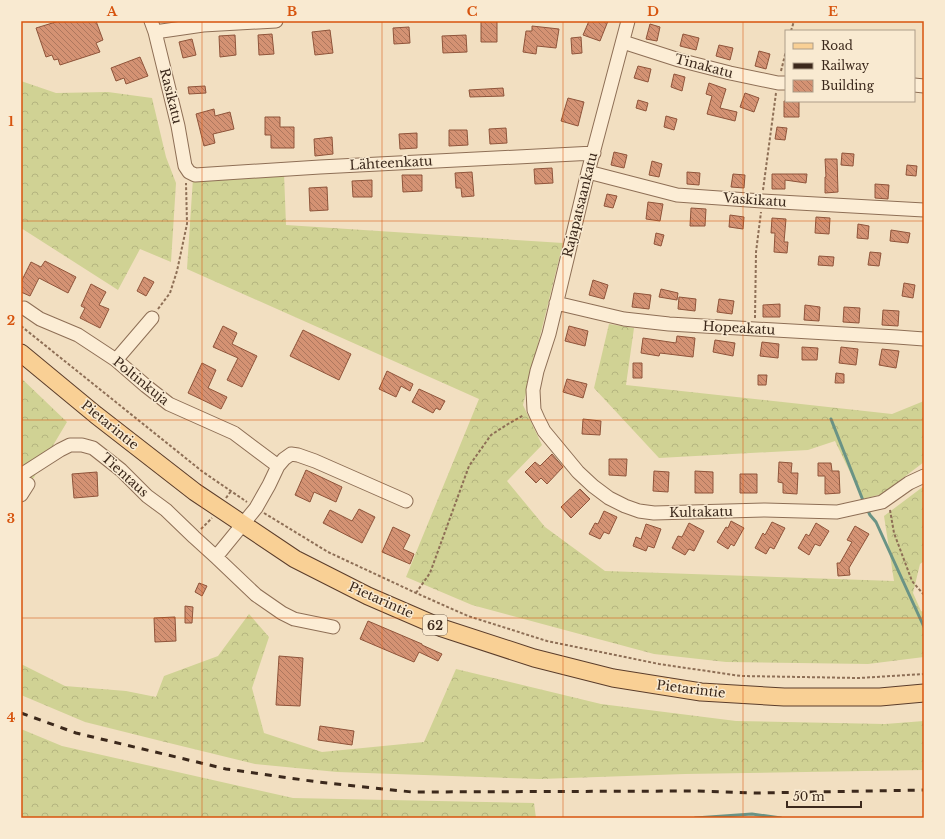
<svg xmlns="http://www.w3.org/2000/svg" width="945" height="839" viewBox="0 0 945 839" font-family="'Libre Baskerville',serif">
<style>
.forest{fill:url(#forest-crowns)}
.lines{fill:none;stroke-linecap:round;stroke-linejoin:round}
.stream{stroke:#6a9385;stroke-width:3}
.building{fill:url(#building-back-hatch);stroke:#8f543a}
.minor-casing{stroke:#8e6f56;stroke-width:15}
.major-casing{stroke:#5b3d2b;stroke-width:19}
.path{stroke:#8e6f56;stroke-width:2;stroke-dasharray:3 2;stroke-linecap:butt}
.minor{stroke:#fcedd5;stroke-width:13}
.major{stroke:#f9d095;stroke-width:17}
.rail{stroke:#3c291c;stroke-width:3;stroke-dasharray:7 7;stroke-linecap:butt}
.grid{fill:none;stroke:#d7540e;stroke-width:1;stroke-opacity:0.55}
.labels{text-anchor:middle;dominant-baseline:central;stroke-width:3;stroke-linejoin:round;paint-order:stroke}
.shield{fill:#f9ead1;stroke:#756352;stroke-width:1}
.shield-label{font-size:12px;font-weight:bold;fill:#3c291c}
.street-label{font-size:13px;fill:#3c291c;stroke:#f9ead1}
.neatline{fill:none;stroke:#d7540e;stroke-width:1.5}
.grid-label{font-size:13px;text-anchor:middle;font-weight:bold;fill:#d7540e}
</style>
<defs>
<pattern id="forest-crowns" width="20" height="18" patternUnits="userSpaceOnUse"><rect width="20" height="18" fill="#d0d294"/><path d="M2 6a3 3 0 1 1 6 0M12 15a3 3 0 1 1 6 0" fill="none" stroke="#b4b47f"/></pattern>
<pattern id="building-back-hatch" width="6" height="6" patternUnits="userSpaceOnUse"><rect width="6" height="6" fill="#d49273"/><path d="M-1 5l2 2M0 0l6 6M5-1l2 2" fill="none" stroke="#ad775e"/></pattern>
</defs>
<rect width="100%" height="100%" fill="#f2dfc1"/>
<path class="forest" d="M21 81 56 93 108 92 152 98 166 157 176 183 171 262 140 249 118 290 21 228Z
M284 173 286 225 563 243 523 405 542 445 507 481 545 527 605 571 894 581 884 516 924 486V561L920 564 913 593 921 611 924 612V657L868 664 726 662 654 654 472 605 406 577 479 399 187 269 193 178Z
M609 324 634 328 626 385 892 414 924 401V462L882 494 863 499 835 441 808 450 659 458 594 388Z
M21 378 67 422 27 489 21 497Z
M249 614 269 637 252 688 264 733 322 752 424 742 456 669 601 704 736 721 885 724 924 721V770L685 774 540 779 337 772 255 764 161 741 85 722 21 695V664L65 686 126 691 156 697 164 676 218 656Z
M21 729 62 746 293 798 534 803 536 818H21Z"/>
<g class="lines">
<path class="stream" d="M831 419 864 503
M867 509 870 515 876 522 924 627
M695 818 752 814 781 818"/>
</g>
<path class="building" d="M59 21H96L103 40 96 43 100 52 60 65 58 59 54 60 52 55 46 57 36 28Z
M481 21H497V42H481Z
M589 21H608L600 41 583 35Z
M650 24 660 27 657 41 646 39Z
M532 26 559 29 556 48 537 46 536 54 523 52 526 31H532Z
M409 27 410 43 394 44 393 28Z
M330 30 333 53 315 55 312 32Z
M272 34 274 54 259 55 258 35Z
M683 34 699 38 696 50 680 46Z
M235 35 236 55 220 57 219 36Z
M466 35 467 52 443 53 442 36Z
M581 37 582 53 572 54 571 38Z
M192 39 196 55 183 58 179 42Z
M719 45 733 48 730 60 716 56Z
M759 51 770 54 766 69 755 66Z
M140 57 148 76 126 84 124 78 116 81 111 68Z
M638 66 651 69 648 82 634 78Z
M674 74 685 77 682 91 671 87Z
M709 83 726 89 720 108 737 112 735 121 707 114 712 96 706 94Z
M205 86 206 93 189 94 188 87Z
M503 88 504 96 470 97 469 90Z
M745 93 759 98 754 112 740 107Z
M568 98 584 102 578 126 561 121Z
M638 100 648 103 646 111 636 108Z
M784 101H799V117H784Z
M214 109 215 116 230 112 234 129 213 134 215 143 204 146 196 114Z
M666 116 677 119 674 130 664 127Z
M265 117H280V127H294V148H271V135H265Z
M777 127 787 128 785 140 775 139Z
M506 128 507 143 490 144 489 129Z
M449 130H467L468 145 449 146Z
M417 133V148L400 149 399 134Z
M332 137 333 154 315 156 314 139Z
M614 152 627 155 624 168 611 165Z
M842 153 854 154 853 166 841 165Z
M825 159H837L838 192 825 193V177H826Z
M652 161 662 164 659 177 649 175Z
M907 165 917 166 916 176 906 175Z
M552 168 553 183 535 184 534 169Z
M472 172 474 196 462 197 461 188H456L455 173Z
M687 172 700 173 699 185 687 184Z
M733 174 745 175 744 188 731 187Z
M772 174H807L806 183 785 180V189H772Z
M402 175H422V191L403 192Z
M372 180V197H353L352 181Z
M875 184 889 185 888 199 875 198Z
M327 187 328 210 310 211 309 188Z
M607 194 617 196 613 208 604 206Z
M648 202 663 204 660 221 646 219Z
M691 208 706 209 705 226H690Z
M730 215 744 217 743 229 729 227Z
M816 217 830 218 829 234 815 233Z
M772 218 786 219 784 242H788L787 253 774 252 775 233H771Z
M858 224 869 226 868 239 857 238Z
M891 230 910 233 908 243 890 241Z
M656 233 664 235 661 246 654 244Z
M870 252 881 253 879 266 868 265Z
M819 256 834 257 833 266 818 265Z
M45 261 76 277 68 293 39 278 30 296 21 292V282L31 262 41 267Z
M144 277 154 282 146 296 137 291Z
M593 280 608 285 604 299 589 295Z
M904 283 915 285 913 298 902 296Z
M91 284 106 292 99 305 109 309 100 328 80 318 85 308 81 306Z
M661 289 678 293 677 300 659 297Z
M634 293 651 295 649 309 632 307Z
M679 297 696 299 695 311 678 309Z
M719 299 734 301 732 314 717 312Z
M780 304V317H763V305Z
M805 305 820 307 819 321 804 320Z
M844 307 860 308 859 323 843 322Z
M883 310 899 311 898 326 882 325Z
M223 326 237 333 232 344 257 356 242 387 227 380 238 358 213 347Z
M569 326 588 331 585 346 565 341Z
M303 330 351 354 339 380 290 356Z
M677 336 695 338 693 357 660 353 659 356 641 353 643 338 676 343Z
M715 340 735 343 733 356 713 352Z
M762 342 779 344 778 358 760 356Z
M802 347 818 348 817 360H802Z
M841 347 858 349 856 365 839 363Z
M882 349 899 351 896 368 879 365Z
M202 363 216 370 208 388 227 397 221 409 211 404 188 393Z
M633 363H642V378H633Z
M387 371 413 384 410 391 401 386 396 397 379 389Z
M836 373 844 374V383H835Z
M758 375H767L766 385H758Z
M567 379 587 384 583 398 563 392Z
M419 389 445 401 440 410 436 408 433 413 412 402Z
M583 419 601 421 600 435 582 434Z
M552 454 563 467 547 484 541 478 536 483 525 472 535 462 540 466Z
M609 459H627L626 476 609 475Z
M779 462 792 463 791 473H798L797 494 783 493V483L778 482Z
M818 463H831L832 471H839L840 493 825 494V476H818Z
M306 470 342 487 336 502 314 492 310 502 295 495Z
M654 471 669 472 668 492 653 491Z
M695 471 713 472V493H695Z
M97 472 98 496 74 498 72 474Z
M740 474H757V493H740Z
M580 489 590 499 571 518 561 507Z
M359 509 375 517 362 543 323 523 330 510 352 521Z
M604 511 617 517 609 534 604 532 600 539 589 534 595 523 598 524Z
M731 521 744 528 734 546 731 544 728 549 717 542 726 527 728 528Z
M772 522 785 528 774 549 770 547 766 554 755 548 763 533 765 535Z
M689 523 704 531 694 551 689 549 685 555 672 548 678 536 682 537Z
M816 523 829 531 820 546 815 544 809 555 798 548 806 534 809 536Z
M646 524 661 529 654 548 648 546 646 551 633 546 636 537 641 539Z
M855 526 869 534 849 568 850 575 838 576 837 563H840L852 542 847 540Z
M393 527 410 535 403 549 414 554 410 564 382 552Z
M199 583 207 586 202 596 195 592Z
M185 606 193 607 192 623H185Z
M175 617 176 641 155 642 154 618Z
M368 621 422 644V645L442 654 438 661 419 652 414 662 360 639Z
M279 656 303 658 300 706 276 705Z
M320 726 354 731 352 745 318 740Z"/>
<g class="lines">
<defs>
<path id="minor" d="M151 21 155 32 178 126 185 166 189 172 195 175 320 167 594 153
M628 21 588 172 549 334 537 371 533 390 534 410 538 419 544 431 578 472 593 486 609 498 625 506 639 511 654 513 765 510 837 512 882 502 909 483 924 476
M155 32 203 25 276 21
M623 42 679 60 730 73 778 83H786
M914 85 924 86
M588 172 677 195 762 201 924 210
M556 303 624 319 669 324 897 337 924 339
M24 308 40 319 78 335 116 360 146 386 169 404 234 433 278 466 284 459 291 454 298 455 315 461 406 501
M116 360 152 318
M21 475 60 450 70 445H82L93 448 121 470 147 496 166 510 194 537 216 557 256 595 282 613 294 619 333 627
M21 495 28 484
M216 557 256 508 269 485 278 466"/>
<path id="major" d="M21 353 96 415 195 492 295 559 368 596 442 628 534 658 613 678 701 692 784 697H880L924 693"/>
</defs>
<use href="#minor" class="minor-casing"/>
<use href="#major" class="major-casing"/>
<path class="path" d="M791 31 794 21
M781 71 786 51
M763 190 776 93
M158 309 170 293 177 271 187 224 186 183
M755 318 756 252 761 212
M21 326 203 472 247 502
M226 498 231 491
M890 510 894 533 912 581 924 595
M264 513 328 552 416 593 468 616 547 641 659 664 741 676 859 678 924 674
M201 529 212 518
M416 593 430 573 469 466 491 435 508 424 524 415"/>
<use href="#minor" class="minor"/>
<use href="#major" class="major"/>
<path class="rail" d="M21 713 76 733 226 769 318 782 412 792 697 791 755 793 924 790"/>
</g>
<path class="grid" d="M202 21V818M382 21V818M563 21V818M743 21V818M21 221H924M21 420H924M21 618H924"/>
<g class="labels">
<rect class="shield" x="423" y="615" width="24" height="20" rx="3"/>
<g class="shield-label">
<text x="435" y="625">62</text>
</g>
<g class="street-label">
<text transform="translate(704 66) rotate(15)">Tinakatu</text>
<text transform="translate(171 96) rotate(76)">Rasikatu</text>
<text transform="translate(391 163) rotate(-3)">Lähteenkatu</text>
<text transform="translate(755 200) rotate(4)">Vaskikatu</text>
<text transform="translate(580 205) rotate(-76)">Rajapatsaankatu</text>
<text transform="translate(739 328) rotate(3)">Hopeakatu</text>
<text transform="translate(141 381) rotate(39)">Poltinkuja</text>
<text transform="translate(110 425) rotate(39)">Pietarintie</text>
<text transform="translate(125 475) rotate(42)">Tientaus</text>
<text transform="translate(701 512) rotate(-1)">Kultakatu</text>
<text transform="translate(381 600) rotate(24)">Pietarintie</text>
<text transform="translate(691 689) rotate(7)">Pietarintie</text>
</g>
</g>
<rect width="945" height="839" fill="none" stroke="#f9ead1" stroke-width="44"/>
<rect x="785" y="30" width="130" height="72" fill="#f9ead1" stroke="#ad9d89"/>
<rect x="793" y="43" width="20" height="6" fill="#f9d095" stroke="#ad9d89"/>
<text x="821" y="50" font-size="12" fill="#3c291c">Road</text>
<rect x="793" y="63" width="20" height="6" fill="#3c291c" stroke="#ad9d89"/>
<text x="821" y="70" font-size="12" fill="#3c291c">Railway</text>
<rect x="793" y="80" width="20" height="12" fill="url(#building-back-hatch)" stroke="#ad9d89"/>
<text x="821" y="90" font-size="12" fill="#3c291c">Building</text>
<path d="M787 801v6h74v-6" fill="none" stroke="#3c291c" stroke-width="2"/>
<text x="793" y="801" font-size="12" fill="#3c291c" stroke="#f9ead1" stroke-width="3" paint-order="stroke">50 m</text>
<rect x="22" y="22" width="901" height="795" class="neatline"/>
<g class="grid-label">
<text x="112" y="16">A</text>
<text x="292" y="16">B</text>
<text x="472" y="16">C</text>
<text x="653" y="16">D</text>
<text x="833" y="16">E</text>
<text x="11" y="126">1</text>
<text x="11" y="325">2</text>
<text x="11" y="523">3</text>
<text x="11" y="722">4</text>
</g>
</svg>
